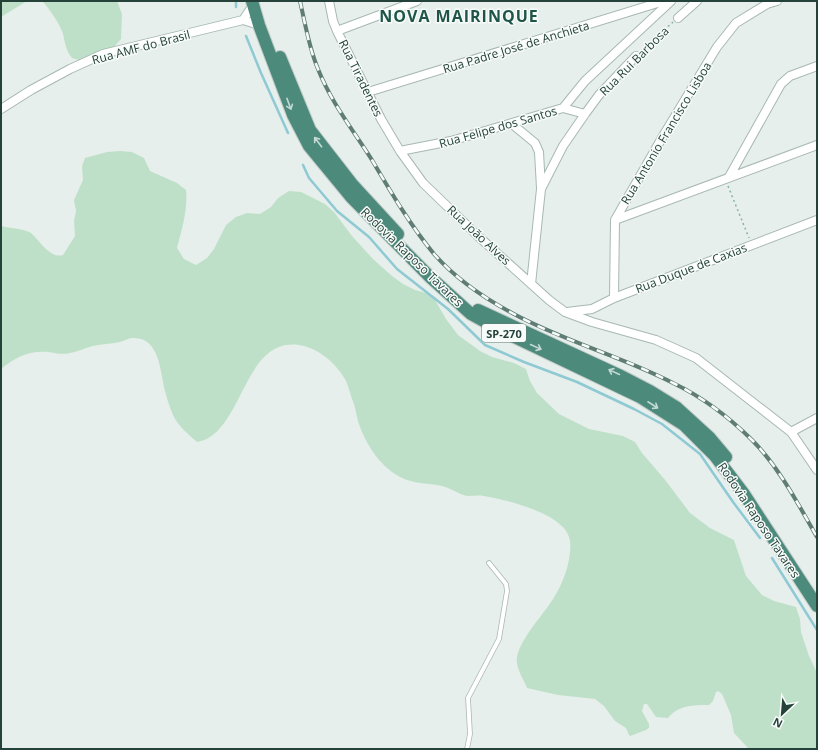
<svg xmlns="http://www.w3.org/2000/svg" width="818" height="750" viewBox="0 0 818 750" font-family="'Open Sans',sans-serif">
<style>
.green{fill:#bfe0c8}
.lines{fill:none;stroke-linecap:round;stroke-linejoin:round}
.stream{stroke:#8ec9d4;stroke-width:2.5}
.service-casing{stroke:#a8b8b2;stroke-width:5.5}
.minor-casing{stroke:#a8b8b2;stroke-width:10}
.trunk-casing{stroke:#c2cac8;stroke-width:14}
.path{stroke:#86b3a5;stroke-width:1.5;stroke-dasharray:2 3;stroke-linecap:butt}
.service{stroke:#fff;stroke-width:4}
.minor{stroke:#fff;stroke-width:8}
.trunk{stroke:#4c8a7c;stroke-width:12}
.rail-casing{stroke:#5f7d75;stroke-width:4}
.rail{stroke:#f7fbf9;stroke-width:2.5;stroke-dasharray:8;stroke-linecap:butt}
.oneway{stroke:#c4d9d4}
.labels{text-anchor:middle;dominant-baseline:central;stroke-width:3;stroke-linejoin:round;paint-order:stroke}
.shield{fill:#f7fbf9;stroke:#637a73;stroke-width:1}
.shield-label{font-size:11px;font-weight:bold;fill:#24423a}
.street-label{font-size:12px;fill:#24423a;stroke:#f7fbf9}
.district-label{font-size:16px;font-weight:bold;letter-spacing:1px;fill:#1f5548;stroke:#f7fbf9}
</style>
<rect width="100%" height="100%" fill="#e6efeb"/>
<path class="green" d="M1 1H27L1 17Z
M42 1H117L122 14 121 39 114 47 82 61 72 58C66 51 65 43 63 34 60 24 49 8 42 1Z
M120 151 132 152 144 158 150 171 177 183 186 190C188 209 182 229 177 248L184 259 196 265 207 258 214 249 226 225 236 217 247 213 260 214 271 207 278 198 289 191 301 192 325 204 334 212 352 236 373 259 392 276 403 284 415 290 426 293 435 300 446 319 458 335 480 351 492 357 514 363 526 369 530 381 537 393 559 414 589 429 623 436 635 442 642 453 666 481 690 513 710 528 734 540 746 576 762 595 774 601 796 607 800 619 801 632 809 656 817 673V749H749L734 733 731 715 722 694 718 691 716 692 713 701 709 705C694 705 678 705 668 718L656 717 647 704H644L642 711 649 724V728L646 730 630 736 629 735 626 728 615 721 604 706 595 699 558 695 527 688C524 680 518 672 517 663 514 645 544 614 553 599 563 584 572 560 570 541 567 514 507 500 484 496 479 495 473 496 467 496 458 494 451 488 442 486 428 483 415 484 402 478 382 468 368 448 360 427 357 420 356 411 354 404 351 397 349 388 346 381 337 364 319 348 299 345 248 338 244 415 210 437 206 440 201 441 197 442 188 434 178 426 173 415 170 408 167 399 165 391 160 372 160 336 132 338 128 338 124 341 120 342 111 344 102 344 93 346 85 348 77 352 70 353 63 355 55 353 48 352 30 350 15 357 1 369V226C8 228 26 229 31 233 40 241 50 259 63 255L75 236 74 221 76 211 74 200 83 180 82 166 85 158 107 152Z"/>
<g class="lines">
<path class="stream" d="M236 1V7
M246 36 261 73 288 133
M303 165 309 178 337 211 369 237 397 269 448 309 485 345 524 362 577 382 634 409 662 424 700 454 733 502 760 538
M772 558 817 630"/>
<defs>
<path id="service" d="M467 749 470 734 468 698 499 639 507 591 506 584 489 563"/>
<path id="minor" d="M329 1 333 21 337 31 381 119 400 151 423 183 479 237 549 300 565 312 592 322 656 340 696 358 791 432 817 470
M678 18 697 1
M243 20 253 5
M337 31 417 1
M368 92 664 1
M563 108 585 114
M1 109 31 90 70 69 103 54 243 20 259 25
M512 124 535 143 539 152 541 188
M400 151 451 141 563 108 585 81 671 1
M729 177 781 84 790 76 817 66
M615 220 817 145
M531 284 541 189 563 146 585 114 599 95 636 56
M614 298 615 220 663 136 717 47 736 23 767 4 777 1
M567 312 592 309 614 298 817 220
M791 432 817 418"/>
<path id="trunk" d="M252 1 259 25 293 115 309 146 351 197 430 277 471 314 502 331 640 397 684 425 715 456 744 494 817 606
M280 57 310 130 352 184 398 234
M478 310 621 376 650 391 676 407 710 438 726 457"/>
</defs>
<use href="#service" class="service-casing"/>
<use href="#minor" class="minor-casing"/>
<use href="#trunk" class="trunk-casing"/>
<path class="path" d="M642 50 673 22
M728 186 749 238"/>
<use href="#service" class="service"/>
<use href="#minor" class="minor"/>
<use href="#trunk" class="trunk"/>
<defs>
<path id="rail" d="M300 1C305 23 309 48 318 69 331 102 353 130 372 160 391 192 410 225 434 254 455 278 484 298 512 313 563 341 621 356 673 383 702 397 729 417 752 440 779 467 798 504 817 537"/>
</defs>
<use href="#rail" class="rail-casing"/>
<use href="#rail" class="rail"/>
</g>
<defs><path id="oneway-shaft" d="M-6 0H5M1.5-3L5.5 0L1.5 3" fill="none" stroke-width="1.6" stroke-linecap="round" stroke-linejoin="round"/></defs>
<g class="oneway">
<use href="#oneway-shaft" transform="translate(289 104) rotate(70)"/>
<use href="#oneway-shaft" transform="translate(318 142) rotate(-127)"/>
<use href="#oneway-shaft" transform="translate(536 347) rotate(25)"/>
<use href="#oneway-shaft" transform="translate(614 372) rotate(-155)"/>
<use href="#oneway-shaft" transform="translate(653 405) rotate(33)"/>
</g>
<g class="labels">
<rect class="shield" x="482" y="324" width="44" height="18" rx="3"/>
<g class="shield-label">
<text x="504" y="333">SP-270</text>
</g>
<g class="street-label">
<text transform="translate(141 47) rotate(-15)">Rua AMF do Brasil</text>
<text transform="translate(516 47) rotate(-17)">Rua Padre José de Anchieta</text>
<text transform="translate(634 61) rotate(-45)">Rua Rui Barbosa</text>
<text transform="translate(361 78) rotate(64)">Rua Tiradentes</text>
<text transform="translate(498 127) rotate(-16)">Rua Felipe dos Santos</text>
<text transform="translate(666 133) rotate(-59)">Rua Antonio Francisco Lisboa</text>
<text transform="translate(479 235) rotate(43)">Rua João Alves</text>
<text transform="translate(412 257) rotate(44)">Rodovia Raposo Tavares</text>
<text transform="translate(691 268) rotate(-21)">Rua Duque de Caxias</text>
<text transform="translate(759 520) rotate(56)">Rodovia Raposo Tavares</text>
</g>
<g class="district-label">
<text x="459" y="16">NOVA MAIRINQUE</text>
</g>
</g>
<rect width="818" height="750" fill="none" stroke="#24423a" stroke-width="4"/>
<g transform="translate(782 714) rotate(206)" stroke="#f7fbf9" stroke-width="3" paint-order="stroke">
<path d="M0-3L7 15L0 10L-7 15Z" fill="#24423a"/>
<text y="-6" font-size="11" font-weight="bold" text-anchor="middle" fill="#24423a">N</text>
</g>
</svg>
